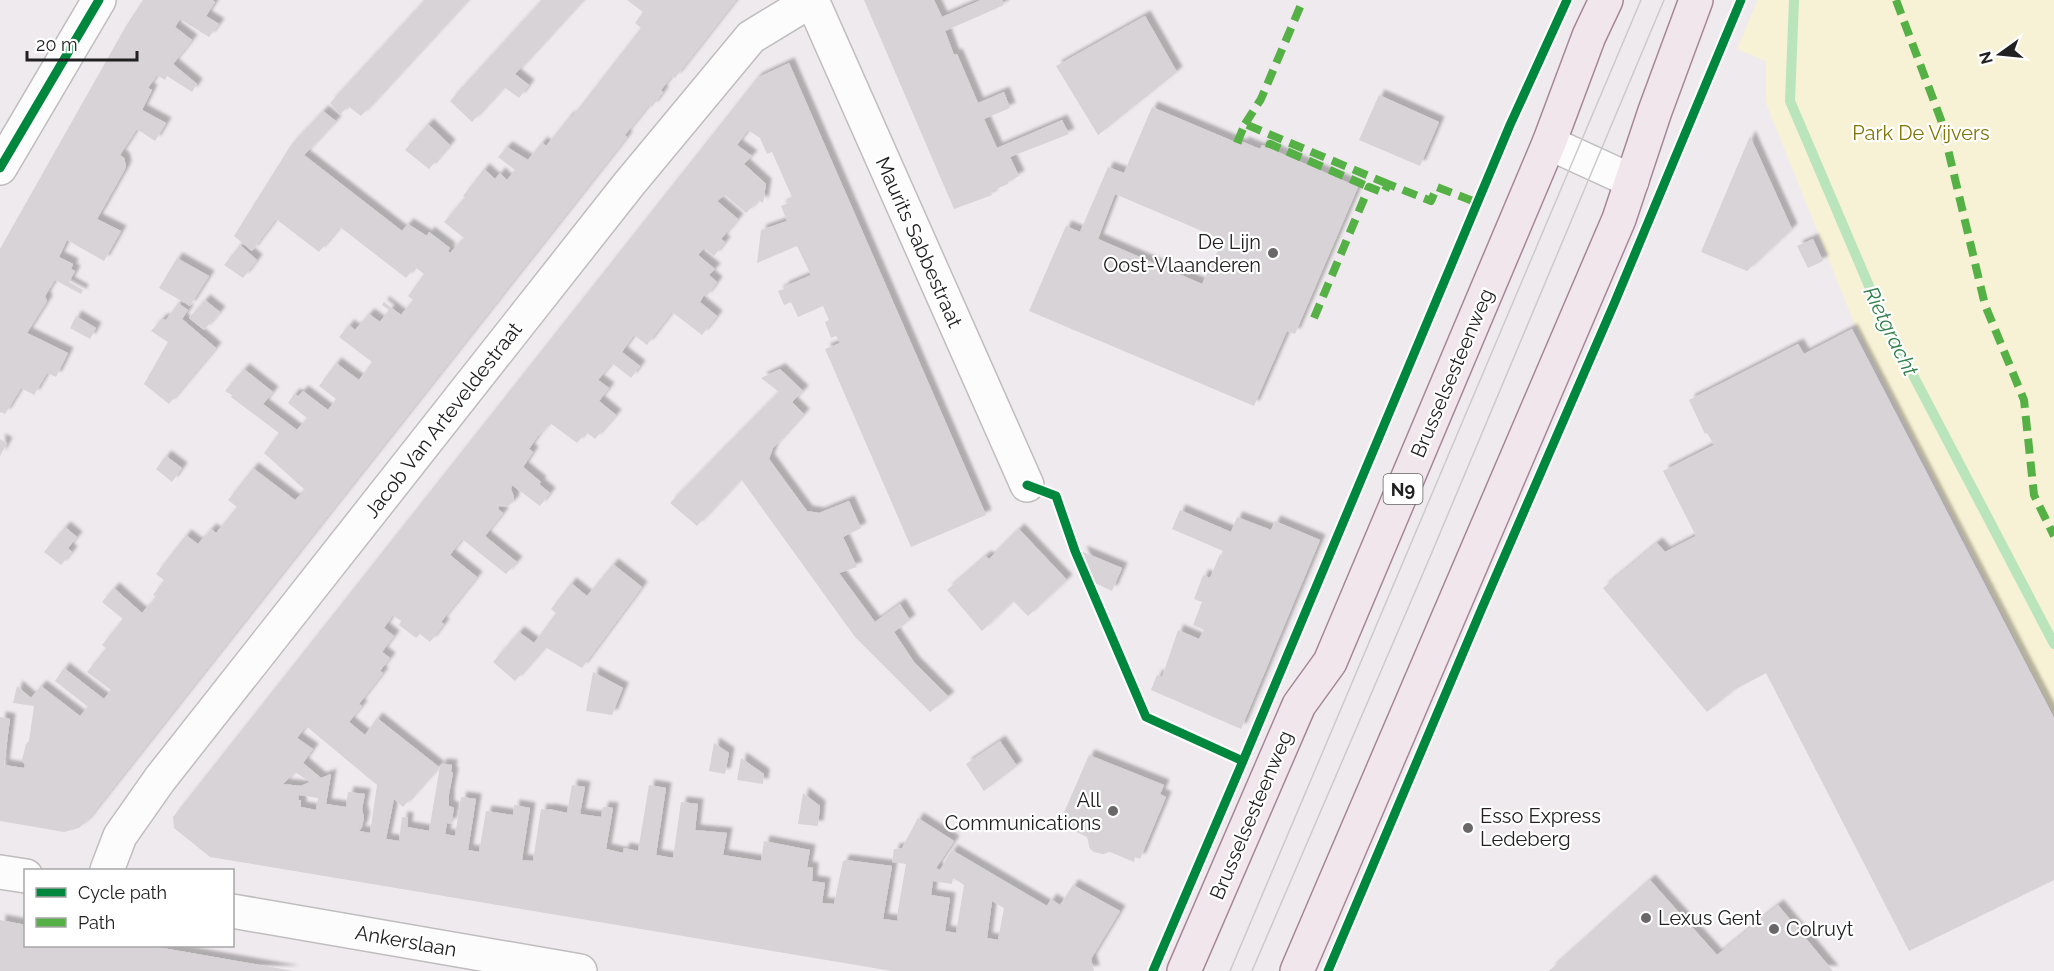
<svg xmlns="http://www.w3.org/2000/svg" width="2054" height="971" viewBox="0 0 2054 971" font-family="Raleway,sans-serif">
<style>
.park{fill:#f7f2d5}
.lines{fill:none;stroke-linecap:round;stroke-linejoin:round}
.stream{stroke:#bae5bc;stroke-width:10}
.building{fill:#d8d3d6;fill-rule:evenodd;filter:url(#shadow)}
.minor-casing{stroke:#bfbdbe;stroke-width:36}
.primary-casing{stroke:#a68697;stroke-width:36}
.minor{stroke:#fdfcfc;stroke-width:33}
.primary{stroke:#f2e6ed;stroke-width:33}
.tram{stroke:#cbcbcb;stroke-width:1.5}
.quiet{stroke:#55b145;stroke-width:8;stroke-dasharray:15 8;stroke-linecap:butt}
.cycleway-casing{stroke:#fff;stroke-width:13}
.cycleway{stroke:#00873e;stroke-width:9}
.poi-dot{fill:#696768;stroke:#fff;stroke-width:2}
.labels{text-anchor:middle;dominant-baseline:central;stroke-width:4.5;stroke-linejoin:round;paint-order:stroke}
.shield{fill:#fff;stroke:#646464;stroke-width:1.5}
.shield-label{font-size:18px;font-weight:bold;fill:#212121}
.park-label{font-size:20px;fill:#817503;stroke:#fff}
.street-label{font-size:20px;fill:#212121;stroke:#fff}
.poi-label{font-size:20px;fill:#212121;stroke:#fff;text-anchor:start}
.water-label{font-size:21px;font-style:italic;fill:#32804b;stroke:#fff}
</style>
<defs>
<filter id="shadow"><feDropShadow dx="5.5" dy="-5.5" stdDeviation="1.5" flood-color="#0004"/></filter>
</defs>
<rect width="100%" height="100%" fill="#efeaed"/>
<path class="park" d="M1758 0H2054V715L1855 325 1766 103V61L1737 49Z"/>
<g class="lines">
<path class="stream" d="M1794 0 1790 101 1881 314 2054 644"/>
</g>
<path class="building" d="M143 0H213L215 2 206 16 219 24 209 37 180 19 175 27 192 40 173 64 197 84 192 92 167 76 165 80 157 75 148 88 152 90 142 110 166 123 155 141 137 129 120 155 124 158 126 166 124 171 97 219 121 231 104 261 67 240 59 257 73 264 71 269 75 271 69 282 83 290 81 294 55 280 45 296 47 301 27 333 68 353 56 377 47 373 34 395 21 388 5 414 0 412V249L126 26Z
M425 0H468L361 116 348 106 340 115 330 103Z
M542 0H583L515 74 529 85 519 98 504 87 472 122 450 101Z
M627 0H736L675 78 672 76 661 90 663 92 652 107 649 105 625 135 627 137 86 822 79 828 64 832 0 821V717L10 719 4 765 24 768 25 765 22 760 26 744 29 741 34 706 13 703 17 686 31 698 41 686 80 716 88 707 55 681 64 668 104 699 111 690 87 672 106 648 102 645 123 619 102 602 114 588 142 613 156 597 153 595 164 580 156 574 169 557 186 535 198 544 211 529 216 533 237 507 228 500 253 468 295 500 305 490 264 453 279 433 231 397 232 395 225 391 244 369 273 392 263 404 297 430 307 418 288 403 294 394 298 396 303 391 328 410 336 399 319 386 336 363 359 380 372 362 339 337 349 325 355 330 369 314 380 322 389 310 382 305 384 302 401 315 413 300 408 296 424 274 415 267 406 278 340 227 319 252 276 219 252 251 234 236 291 145 323 111 336 121 304 155 402 231 408 224 427 236 429 232 450 248 448 251 450 253 464 238 444 222 465 197 463 196 484 169 495 179 500 173 507 180 515 170 498 157 507 147 528 160 542 142 546 146 570 116 571 118 641 28 635 23 643 12Z
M864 0H934L942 17 981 0H1002L1004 5 945 31 954 55 957 54 978 103 1004 92 1010 108 984 119 997 148 1062 120 1069 134 1010 157 1019 176 1008 182V184L991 191 992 195 954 209Z
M1145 16 1177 72 1098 135 1056 66Z
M789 63 986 515 911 547 825 349 840 343 836 336 831 338 825 322 829 320 823 306 798 317 791 302 784 305 778 291 784 289 783 287 811 275 797 246 757 263 761 230 787 221 781 206 788 203 787 199 792 197 772 152 767 154 760 138 748 130 737 145 752 156 744 164 766 184 763 203 759 200 746 213 725 195 717 201 738 219 721 239 725 242 714 256 704 248 698 255 715 269 709 275 717 282 706 297 704 295 700 302 717 316 702 335 672 312 647 345 634 335 622 352 640 366 631 378 612 363 598 380 609 388 599 401 616 415 595 439 586 432 577 443 550 423 537 437 529 449 533 452 523 467 541 482 539 484 550 493 540 506 512 485 511 489 514 497 513 502 507 507 499 506 498 509 503 513 485 536 517 562 506 574 462 539 450 555 477 577 441 622 444 624 430 642 420 634 416 638 399 625 401 621 393 615 384 628 394 636 382 652 390 658 380 671 383 673 359 704 362 706 349 722 365 735 377 718 439 767 403 807 394 799 386 839 399 841 402 817 408 818 407 827 429 831 440 766 442 764 452 765 451 772 453 773 449 794V806L454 808 451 824 447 823 445 834 455 836 461 797 476 799 468 850 479 852 486 811 513 815 514 805 530 808 522 860 533 861 541 809 548 810 549 809 567 813 572 785 585 787 580 814 601 817 603 807 613 808 606 849 623 853 624 848 638 851 649 785 666 788 656 855 673 858 681 802 698 804 695 830 727 833 723 855 761 861 764 841 810 850 807 867 813 868 812 881 825 883 822 903 834 904 843 861 846 860 892 866 883 919 898 921 897 916 906 864 892 862 894 849 902 848 918 818 954 841 936 868 940 870 952 850 1047 906 1051 899 1060 905 1073 885 1120 911 1091 959 1094 971H892L210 857 174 828 173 817 757 78ZM306 726 377 785 370 833 359 831 362 827 364 818 362 809 365 794 348 792 346 807 326 804 331 774 321 778 303 763 313 749 297 738ZM295 772 310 782 301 786 283 784ZM299 795 318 798 316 810 301 807V800H298ZM953 878 964 885 956 933 945 931 950 898 931 895 933 881 952 884ZM992 901 1004 908 998 940 987 938Z
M1379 95 1439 122 1420 166 1359 140Z
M1152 107 1242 145 1243 142 1260 149 1262 145 1358 187 1295 334 1287 331 1254 406 1029 311 1066 226 1080 232 1108 167 1124 173ZM1115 194 1223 240 1202 284 1098 239Z
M428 124 450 145 429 169 405 150Z
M1750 136 1792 229 1747 271 1701 252Z
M1813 239 1823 261 1808 268 1797 246Z
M240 245 257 260 243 278 224 265Z
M177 258 209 276 190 306 159 288Z
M205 300 220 312 204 330 189 318Z
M178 303 188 310 182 319 216 348 169 404 144 384 168 342 151 331 162 319 166 320Z
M76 316 96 328 90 339 70 328Z
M1852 329 2054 718V880L1909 951 1766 673 1734 690 1707 712 1603 588 1657 543 1665 552 1696 536 1663 471 1714 445 1707 433 1705 434 1689 400 1798 344 1804 354Z
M780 369 803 391 792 402 804 414 773 448 769 459 807 511 819 513 849 501 861 528 843 537 857 567 839 573 875 622 900 604 910 620 894 632 914 662 949 697 930 712 855 637 741 479 697 526 670 503 779 392 761 378Z
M0 439 7 443 0 456Z
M166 456 182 468 172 482 156 469Z
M1180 510 1231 532 1237 517 1271 530 1275 521 1320 540 1241 729 1151 690 1157 675 1162 677 1178 630 1199 639 1204 630 1193 625 1202 602 1194 599 1203 575 1210 578 1220 554 1221 556 1223 551 1172 529Z
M65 527 77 537 68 548 72 552 61 565 44 552Z
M1019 529 1067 580 1028 616 1013 601 982 631 947 590 986 556 989 559Z
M1081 551 1122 568 1112 591 1095 583Z
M613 564 642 587 582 668 545 647 515 681 493 662 519 632 534 643 556 613 551 609 571 583 587 596Z
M593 672 623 688 612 715 586 711Z
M1000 741 1017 766 984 791 966 764Z
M714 743 729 753 725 774 709 771Z
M1089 755 1164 785 1160 794 1166 797 1140 859 1135 857 1134 862 1110 852 1103 854 1094 852 1090 849 1087 837 1059 824Z
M741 758 764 774 763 784 737 780Z
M803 793 820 806 818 826 798 824Z
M1650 880 1717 955 1778 905 1833 971H1549Z
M0 920 26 925V946H151L294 971H0Z"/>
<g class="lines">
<defs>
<path id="minor" d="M812 0 1027 485
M1549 143 1632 181
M0 168 99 0
M107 870 120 836 160 779 629 184 751 37 812 0
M0 872 26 876
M232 911 580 971"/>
<path id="primary" d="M1184 971 1299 705 1330 662 1549 143 1589 36 1606 0
M1297 971 1619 219 1655 111 1696 0"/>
</defs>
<use href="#minor" class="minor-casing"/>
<use href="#primary" class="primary-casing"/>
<use href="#minor" class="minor"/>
<use href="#primary" class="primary"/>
<path class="tram" d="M1230 971 1641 0
M1252 971 1430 557 1664 0"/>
<path class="quiet" d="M1896 0 1941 120 1985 305 2024 400 2034 495 2054 536
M1245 124 1261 99 1303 0
M1237 143 1245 124 1388 184
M1269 148 1270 144 1369 187
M1314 318 1369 187 1384 193 1388 184 1431 201 1437 187 1478 203"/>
<defs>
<path id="cycleway" d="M0 168 99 0
M1027 485 1056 496 1075 551 1146 717 1243 761
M1153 971 1243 761 1510 125 1567 0
M1328 971 1482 608 1614 304 1741 0"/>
</defs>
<use href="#cycleway" class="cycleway-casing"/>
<use href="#cycleway" class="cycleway"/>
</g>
<g class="poi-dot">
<circle cx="1273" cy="253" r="6"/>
<circle cx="1113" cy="811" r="6"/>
<circle cx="1468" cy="828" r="6"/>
<circle cx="1646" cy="918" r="6"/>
<circle cx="1774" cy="929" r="6"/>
</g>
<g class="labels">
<rect class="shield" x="1383.5" y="474" width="39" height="30" rx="4.5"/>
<g class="shield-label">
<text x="1403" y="489">N9</text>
</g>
<g class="park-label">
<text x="1921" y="133">Park De Vijvers</text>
</g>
<g class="street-label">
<text transform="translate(919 242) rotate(66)">Maurits Sabbestraat</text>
<text transform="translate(1452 373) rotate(-67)">Brusselsesteenweg</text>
<text transform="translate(443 420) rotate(-52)">Jacob Van Arteveldestraat</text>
<text transform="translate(1251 815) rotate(-67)">Brusselsesteenweg</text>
<text transform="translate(406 941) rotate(10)">Ankerslaan</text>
</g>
<g class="poi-label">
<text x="1261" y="242" text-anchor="end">De Lijn<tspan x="1261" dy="23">Oost-Vlaanderen</tspan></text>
<text x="1101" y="800" text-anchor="end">All<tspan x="1101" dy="23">Communications</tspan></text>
<text x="1480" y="816">Esso Express<tspan x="1480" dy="23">Ledeberg</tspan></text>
<text x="1658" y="918">Lexus Gent</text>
<text x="1786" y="929">Colruyt</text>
</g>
<g class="water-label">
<text transform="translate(1891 331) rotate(64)">Rietgracht</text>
</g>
</g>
<rect x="24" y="869" width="210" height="78" fill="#ffffff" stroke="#a6a6a6" stroke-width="1.5"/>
<rect x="36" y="888" width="30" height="9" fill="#00873e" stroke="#a6a6a6" stroke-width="1.5"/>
<text x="78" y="899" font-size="18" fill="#212121">Cycle path</text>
<rect x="36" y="918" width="30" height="9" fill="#55b145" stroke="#a6a6a6" stroke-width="1.5"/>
<text x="78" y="929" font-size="18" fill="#212121">Path</text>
<g transform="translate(2000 54) rotate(255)" stroke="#ffffff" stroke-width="4.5" paint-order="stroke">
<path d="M0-4.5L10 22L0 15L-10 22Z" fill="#212121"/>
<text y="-9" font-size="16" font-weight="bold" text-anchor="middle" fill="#212121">N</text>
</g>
<path d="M27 51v9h110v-9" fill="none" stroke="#212121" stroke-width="3"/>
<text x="36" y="51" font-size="18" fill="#212121" stroke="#ffffff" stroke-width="4.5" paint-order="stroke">20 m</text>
</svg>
